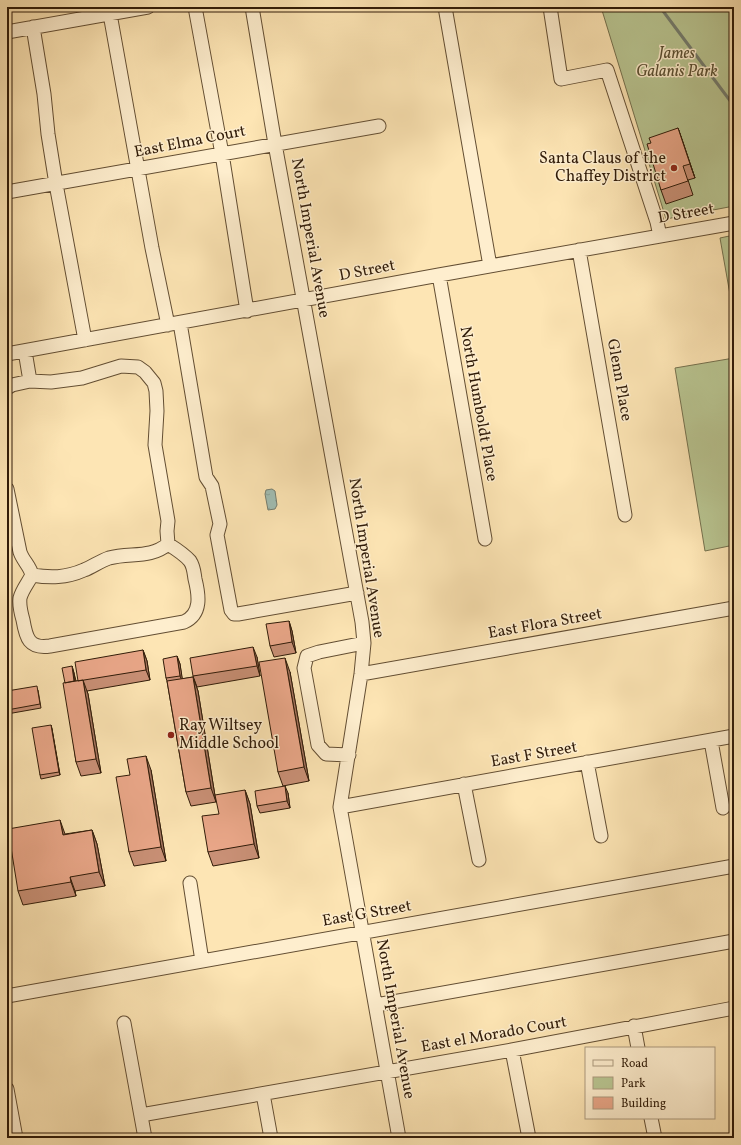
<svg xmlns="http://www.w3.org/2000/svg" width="741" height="1145" viewBox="0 0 741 1145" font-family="Vollkorn,serif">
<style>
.park{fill:#b9c692;stroke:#74704d}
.water{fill:url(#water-ripples);stroke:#747d6f}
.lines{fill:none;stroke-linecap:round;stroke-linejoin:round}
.stream{stroke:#747d6f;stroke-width:3}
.minor-casing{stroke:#634e33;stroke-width:15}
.minor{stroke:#feeece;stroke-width:13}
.wall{fill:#c99076;stroke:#301b08}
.shaded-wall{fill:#a47560;stroke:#301b08}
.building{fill:#eaa789;stroke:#301b08}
.poi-dot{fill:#8f2418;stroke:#feeece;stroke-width:1.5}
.labels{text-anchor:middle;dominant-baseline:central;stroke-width:3;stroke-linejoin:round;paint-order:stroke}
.park-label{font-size:16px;font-style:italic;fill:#594e31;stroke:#feeece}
.street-label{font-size:16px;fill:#301b08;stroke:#feeece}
.poi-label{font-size:16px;fill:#301b08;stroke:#feeece;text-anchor:end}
</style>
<defs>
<pattern id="water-ripples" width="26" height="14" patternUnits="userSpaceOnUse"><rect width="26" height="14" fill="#a1beb4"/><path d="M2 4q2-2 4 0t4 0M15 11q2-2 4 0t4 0" fill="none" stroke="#8ba399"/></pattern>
</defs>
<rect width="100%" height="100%" fill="#fde5b4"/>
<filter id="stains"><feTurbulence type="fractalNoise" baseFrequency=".005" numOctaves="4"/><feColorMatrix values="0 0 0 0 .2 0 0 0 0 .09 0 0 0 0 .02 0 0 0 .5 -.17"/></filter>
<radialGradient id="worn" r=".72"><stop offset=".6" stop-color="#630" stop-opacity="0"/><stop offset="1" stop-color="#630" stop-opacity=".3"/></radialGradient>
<path class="park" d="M601 7H734V206L666 219Z
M734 235V317L720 238Z
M734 358V545L705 551 675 368Z"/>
<path class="water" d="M272 489 275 491 277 505 275 509 268 510 265 494 266 490Z"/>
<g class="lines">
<path class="stream" d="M660 7 734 106"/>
<defs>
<path id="minor" d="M195 7 222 154 247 311
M252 7 275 144 362 622 364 643 361 674 340 807 399 1138
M445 7 490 266
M550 7 561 79 607 70 657 222 660 236
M110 14 152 248 168 325
M33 27 44 94 48 134 56 184 85 340
M7 32 148 7
M7 192 379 126
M579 250 625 515
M439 275 485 539
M180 323 206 477 212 486 220 524 217 535 231 610 234 614H238L357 593
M25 351 30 381
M7 354 439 275 734 223
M7 388 12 385 30 381 51 382 82 378 121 366 138 367 145 372 154 383 156 391 157 411 155 445 168 521 167 531 168 544C176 549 184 554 190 561 194 567 194 573 195 579 199 595 202 614 184 622L50 646C29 649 26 638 23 620 21 613 19 606 20 598 22 590 28 583 32 575 30 566 23 561 20 552L7 489
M32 575C50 578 66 578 84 570 92 567 100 561 109 558 130 552 150 559 168 544
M361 674 734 608
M711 741 723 808
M349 755 326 754 318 745 304 668 307 656 319 652 364 643
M587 762 601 836
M464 784 479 860
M340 807 734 736
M190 883 202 961
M7 996 734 866
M376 1005 734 941
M124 1023 145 1138
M634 1026 638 1048
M512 1050 529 1138
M7 1089 16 1138
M263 1094 271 1138
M141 1115 512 1050 734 1008
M651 1118 655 1138"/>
</defs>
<use href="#minor" class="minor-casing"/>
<use href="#minor" class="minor"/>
</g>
<path class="wall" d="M678 128 695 178 688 180 693 195 666 204 661 190 651 143Z
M289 621 292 631 296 653 274 657 270 646Z
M143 650 147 661 150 680 87 691 88 694 101 773 81 776 76 762 65 683 72 666 74 673 76 681H78Z
M177 656 180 664 182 679 193 677 198 691 216 802 191 806 186 792 167 681 166 678Z
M257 657 260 676 197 687 193 676Z
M290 672 309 781 283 786 278 772Z
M38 690 41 708 7 714V691Z
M51 725 52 729 60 775 41 779 40 775Z
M151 770 166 861 134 866 129 852 130 775Z
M245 790 250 804 259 858 213 866 208 852 219 814Z
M288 793 290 808 260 813 257 806Z
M92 830 97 844 105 886 75 891 76 896 23 905 18 891 65 834Z"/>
<path class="shaded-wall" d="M678 128 683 142 695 178 690 164Z
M289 621 292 631 296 653 292 642Z
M253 647 257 657 260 676 257 666Z
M143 650 147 661 150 680 146 670Z
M177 656 180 664 183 683 180 676Z
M285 658 290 672 309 781 304 767Z
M72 666 74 673 77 691 75 684Z
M193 677 198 691 216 802 211 788Z
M83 680 88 694 101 773 96 759Z
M51 725 52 729 60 775 59 772Z
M146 756 151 770 166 861 161 847Z
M285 786 288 793 290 808 287 801Z
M245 790 250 804 259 858 254 844Z
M60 820 65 834 68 849 63 835Z
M92 830 97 844 105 886 99 872Z
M70 877 75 891 76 896 71 882Z"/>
<path class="building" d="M678 128 690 164 683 166 688 181 661 190 647 144 651 143 649 138Z
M289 621 292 642 270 646 266 624Z
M253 647 257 666 193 676 190 658Z
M143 650 146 670 78 681 75 662Z
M177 656 180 676 166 678 163 659Z
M285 658 304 767 278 772 259 662Z
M72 666 74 681 65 683 62 668Z
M193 677 211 788 186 792 167 681Z
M83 680 96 759 76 762 63 683Z
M37 686 40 704 7 710V691Z
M51 725 59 772 40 775 32 728Z
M146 756 161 847 129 852 116 777 130 775 127 759Z
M285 786 287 801 257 806 255 791Z
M245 790 254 844 208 852 202 816 219 814 215 795Z
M60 820 63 835 92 830 99 872 70 877 71 882 18 891 8 829Z"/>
<g class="poi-dot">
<circle cx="674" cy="168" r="4"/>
<circle cx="171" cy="735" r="4"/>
</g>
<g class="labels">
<g class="park-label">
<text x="677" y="54">James<tspan x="677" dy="18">Galanis Park</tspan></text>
</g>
<g class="street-label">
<text transform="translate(190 142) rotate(-11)">East Elma Court</text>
<text transform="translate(686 214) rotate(-10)">D Street</text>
<text transform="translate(310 238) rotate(80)">North Imperial Avenue</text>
<text transform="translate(367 271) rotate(-11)">D Street</text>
<text transform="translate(619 380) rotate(80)">Glenn Place</text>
<text transform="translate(478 404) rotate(80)">North Humboldt Place</text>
<text transform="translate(366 558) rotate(81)">North Imperial Avenue</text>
<text transform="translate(545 624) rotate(-10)">East Flora Street</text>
<text transform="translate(534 755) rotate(-10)">East F Street</text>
<text transform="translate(367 914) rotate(-10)">East G Street</text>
<text transform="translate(395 1019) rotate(80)">North Imperial Avenue</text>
<text transform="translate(494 1035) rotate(-10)">East el Morado Court</text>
</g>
<g class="poi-label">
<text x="666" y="159">Santa Claus of the<tspan x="666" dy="18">Chaffey District</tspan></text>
<text x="179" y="726" text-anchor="start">Ray Wiltsey<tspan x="179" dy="18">Middle School</tspan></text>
</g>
</g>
<rect width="741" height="1145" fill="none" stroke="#fde5b4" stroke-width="24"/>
<rect x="8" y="8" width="725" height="1129" fill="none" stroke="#301b08" stroke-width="2"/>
<rect x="12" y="12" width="717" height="1121" fill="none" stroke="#301b08"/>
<rect x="585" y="1047" width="130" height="72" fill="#feeece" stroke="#ac9a7f"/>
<rect x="593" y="1060" width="20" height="6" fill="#feeece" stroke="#ac9a7f"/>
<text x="621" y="1067" font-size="12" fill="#301b08">Road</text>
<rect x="593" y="1077" width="20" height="12" fill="#b9c692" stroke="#ac9a7f"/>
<text x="621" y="1087" font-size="12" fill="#301b08">Park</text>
<rect x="593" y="1097" width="20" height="12" fill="#eaa789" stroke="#ac9a7f"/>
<text x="621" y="1107" font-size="12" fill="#301b08">Building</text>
<rect width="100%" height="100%" filter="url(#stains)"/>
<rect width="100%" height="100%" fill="url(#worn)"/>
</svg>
